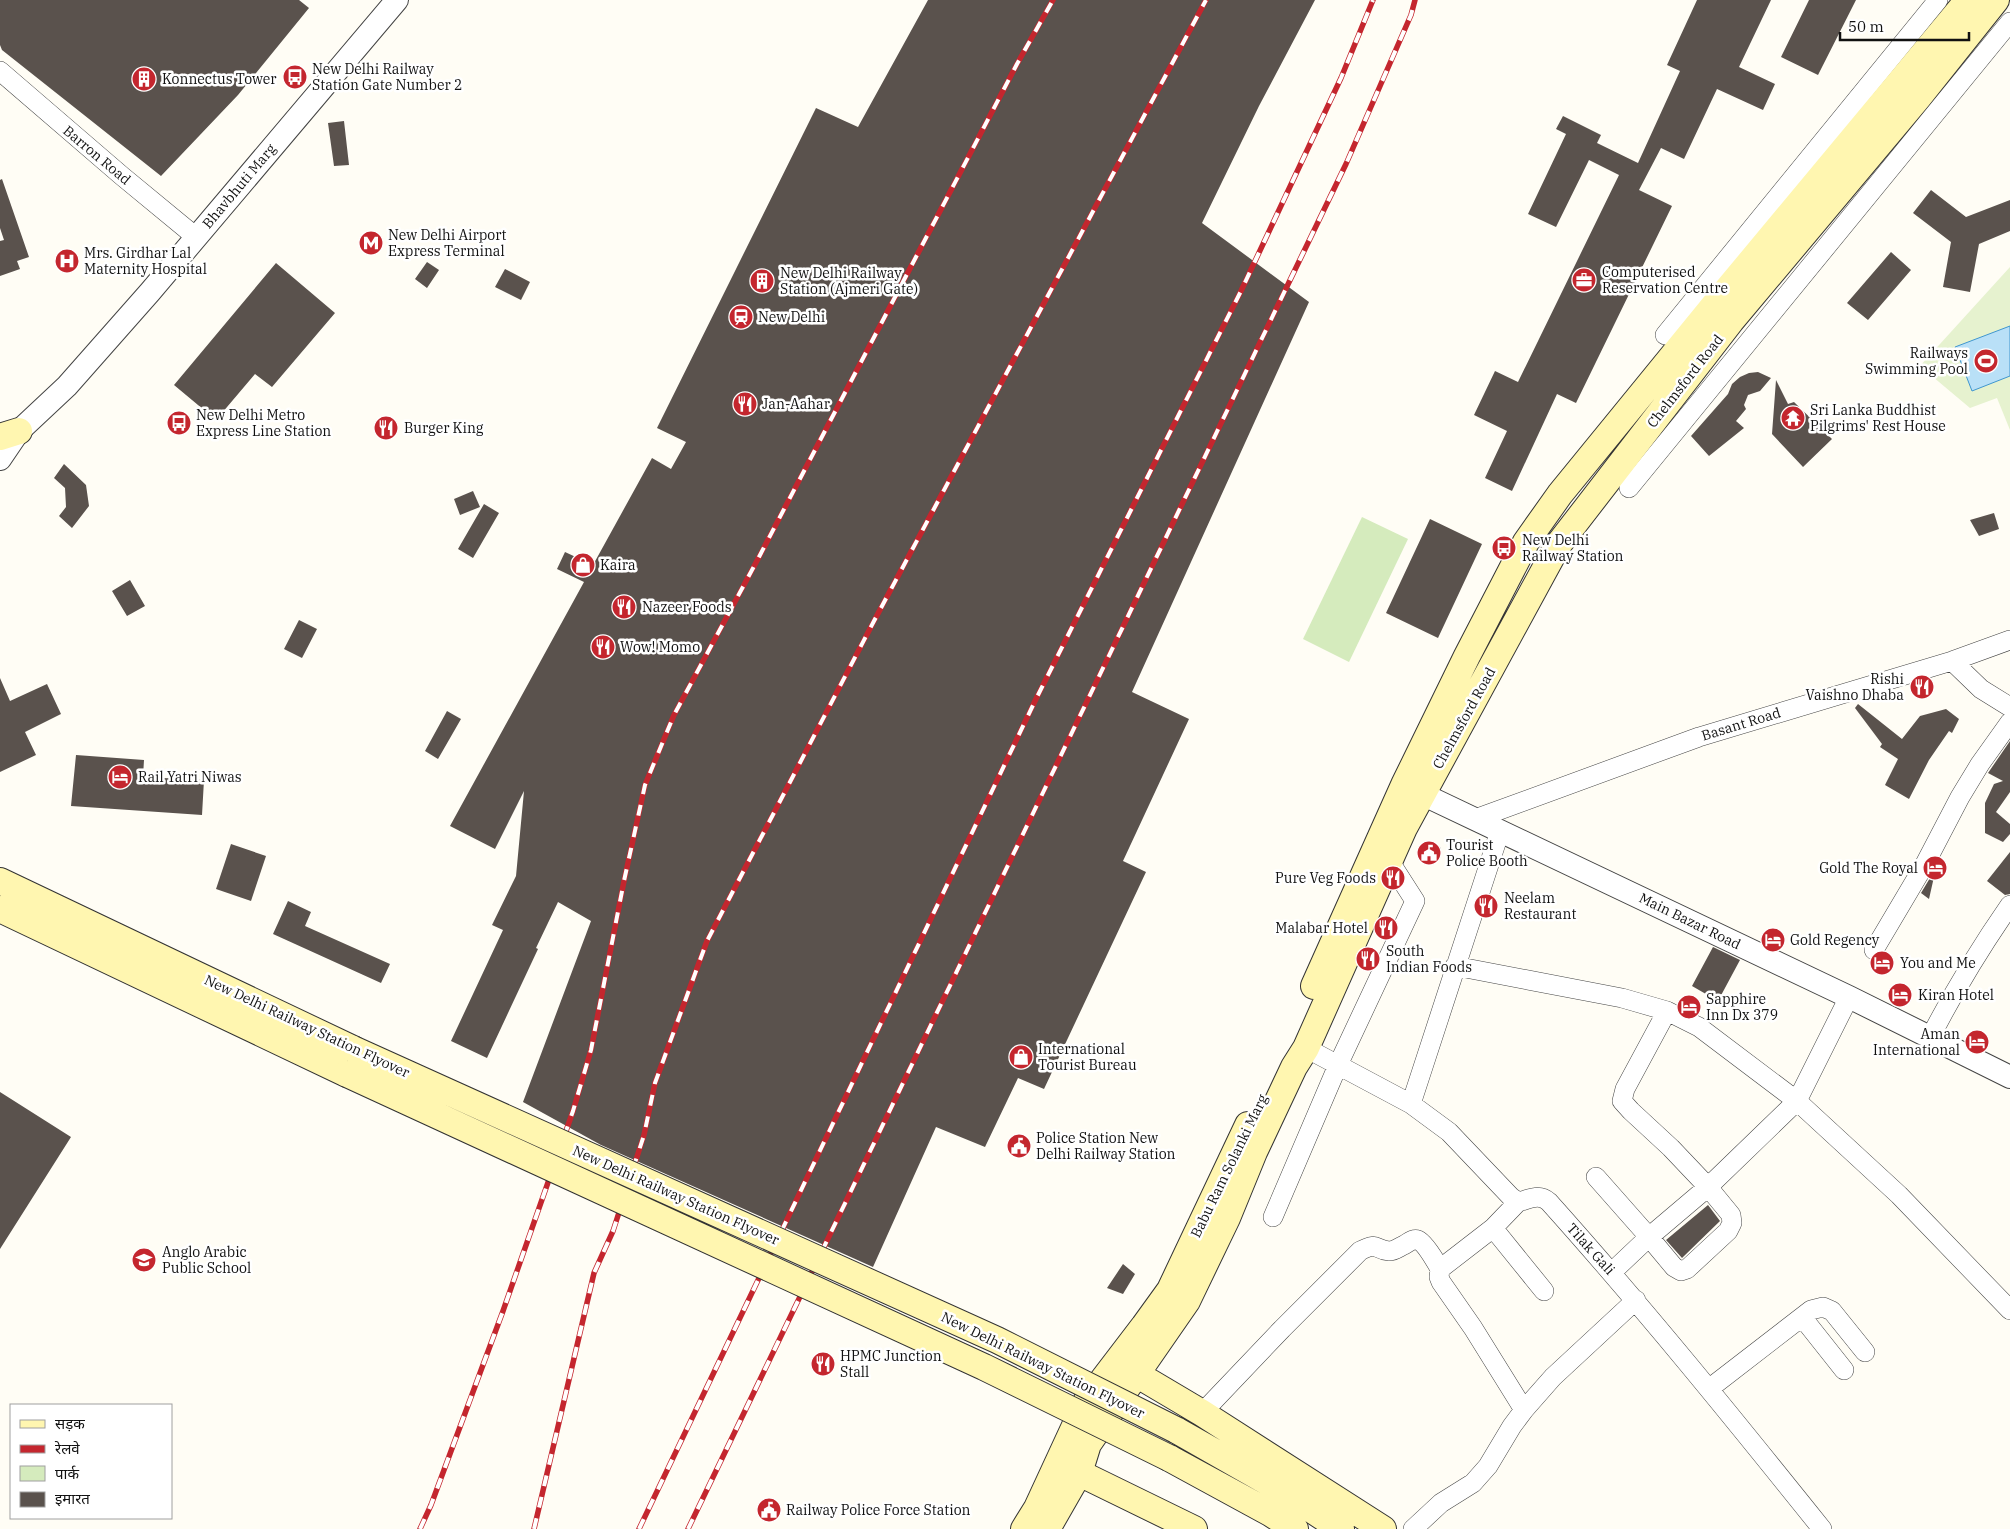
<svg xmlns="http://www.w3.org/2000/svg" width="2010" height="1529" viewBox="0 0 2010 1529" font-family="'IBM Plex Serif','Noto Sans Devanagari',serif">
<style>
.green{fill:#d5ebbd}
.pitch{fill:#e6f2cf}
.water{fill:#b9e0f7;stroke:#3f96cf}
.building{fill:#5a524d}
.lines{fill:none;stroke-linecap:round;stroke-linejoin:round}
.minor-casing{stroke:#444;stroke-width:20}
.tertiary-casing{stroke:#444;stroke-width:24}
.secondary-casing{stroke:#333;stroke-width:28}
.minor{stroke:#fff;stroke-width:19}
.tertiary{stroke:#fff;stroke-width:22}
.secondary{stroke:#fff6b0;stroke-width:26}
.rail-casing{stroke:#c4262e;stroke-width:5.5}
.rail{stroke:#fff;stroke-width:4;stroke-dasharray:11;stroke-linecap:butt}
.secondary-bridge-casing{stroke:#333;stroke-width:28;stroke-linecap:butt}
.secondary-bridge{stroke:#fff6b0;stroke-width:26}
.labels{text-anchor:middle;dominant-baseline:central;stroke-width:5;stroke-linejoin:round;paint-order:stroke}
.poi-label{font-size:14px;fill:#111;stroke:#fff;text-anchor:start}
.street-label{font-size:14px;fill:#111;stroke:#fff}
</style>
<rect width="100%" height="100%" fill="#fffdf5"/>
<path class="green" d="M1362 517 1408 539 1349 662 1303 639Z"/>
<path class="pitch" d="M2010 267V430L1997 398 1970 408 1920 366Z"/>
<path class="water" d="M2010 326V376L1972 391 1955 347Z"/>
<path class="building" d="M0 0H299L309 8 238 95 161 176 2 50 0 45Z
M928 0H1315L1259 106 1202 223 1309 302 1132 692 1189 719 1123 861 1146 872 1044 1089 1018 1078 985 1147 936 1127 873 1267 601 1145 523 1102 591 921 558 902 536 948 538 949 487 1058 451 1041 503 930 492 925 516 876 524 791 495 849 450 826 584 582 557 569 565 552 593 565 652 458 671 469 686 442 657 428 816 108 858 127Z
M1697 0H1771L1739 67 1775 84 1763 110 1717 89 1684 159 1661 148 1639 190 1672 206 1576 403 1557 394 1512 491 1485 478 1507 431 1474 415 1495 371 1518 382 1619 175 1589 160 1556 227 1528 214 1566 134 1556 129 1563 116 1601 135 1597 143 1638 163 1680 71 1667 65Z
M1809 0H1856L1818 75 1781 57Z
M344 121 349 165 334 166 328 123Z
M2 179 29 257 17 261 20 269 0 276V241L4 240 0 228V180Z
M1931 190 1966 217 2010 200V231L1979 244 1970 292 1943 287 1951 242 1913 213Z
M1891 252 1911 270 1868 320 1847 303Z
M427 262 439 270 427 288 415 279Z
M276 263 335 313 272 387 255 374 216 420 174 385Z
M505 269 530 282 521 300 495 287Z
M1758 372 1771 378 1760 391 1748 395 1744 405 1746 409 1736 421 1744 428 1709 456 1691 436 1728 394 1732 384 1740 377 1749 373Z
M1776 380 1788 404 1794 402 1832 439 1803 467 1772 434Z
M64 464 86 485 89 506 72 528 59 516 66 507 65 488 54 478Z
M473 491 480 507 460 515 454 499Z
M484 504 499 513 473 558 458 549Z
M1994 513 1999 529 1979 536 1970 520Z
M1430 519 1482 544 1438 638 1386 613Z
M130 580 145 606 127 616 112 591Z
M299 620 317 629 302 658 284 649Z
M0 678 10 701 47 684 61 714 25 732 36 755 0 772Z
M1858 704 1902 739 1920 716 1946 709 1959 719 1952 733 1949 731 1929 760 1909 799 1885 785 1898 759 1880 747 1882 744 1855 708Z
M447 711 461 719 438 759 425 751Z
M2010 741V792L1996 812 2010 824V834L2003 842 1985 833V803L1994 784 2003 781 1988 773Z
M76 755 144 760 143 777 204 780 202 815 71 806Z
M1427 841 1441 848 1434 863 1419 856Z
M231 844 266 856 251 901 216 889Z
M2010 852V894L2005 895 1987 881Z
M1936 868 1929 899 1921 893Z
M288 901 311 912 305 926 390 964 381 983 273 934Z
M1713 947 1740 960 1718 1001 1692 986Z
M0 1092 71 1137 0 1249Z
M1708 1205 1720 1221 1682 1258 1666 1240Z
M1123 1264 1135 1274 1123 1294 1107 1288Z"/>
<g class="lines">
<defs>
<path id="minor" d="M0 71 122 176 196 237
M1665 335 1938 0
M1629 488 2010 22
M1952 661 1981 689 2010 707
M1475 819 1699 737 1952 661 2010 640
M1874 950 1925 864 1960 797 1980 764 2010 722
M1455 966 1622 998 1667 1011 1699 1027 1797 1101 1899 1195 2010 1310
M1930 1038C1954 991 1980 948 2010 905
M1306 1048 1411 1104 1449 1132 1511 1197 1518 1202C1530 1199 1539 1193 1549 1202 1644 1308 1733 1418 1822 1529
M1411 1104 1500 831
M1596 1177 1649 1237 1674 1267 1681 1271 1687 1269 1728 1231 1732 1223 1731 1215 1708 1187 1671 1148 1631 1111 1622 1101 1625 1089 1667 1011
M1273 1217 1338 1065 1415 901 1390 862
M1493 1228 1544 1291
M1440 1269 1493 1228 1518 1202
M1612 1272 1649 1237 1708 1187 1797 1101 1849 997
M1802 1317 1844 1370
M1710 1388 1811 1310 1823 1307 1832 1311 1865 1352
M1202 1413 1282 1329 1360 1251C1379 1241 1374 1250 1389 1251 1395 1251 1399 1247 1404 1245 1408 1243 1413 1238 1418 1240 1425 1243 1436 1262 1440 1269L1439 1277 1441 1282 1473 1328 1524 1410
M1413 1529 1441 1503 1473 1483 1488 1466 1512 1426 1524 1410 1553 1377 1636 1300"/>
<path id="tertiary" d="M0 459 19 431 67 386 150 292 397 0
M1422 794 1849 997 2010 1077"/>
<path id="secondary" d="M0 437 19 431
M0 881 353 1049
M0 909 347 1074
M1314 986 1404 785 1467 656 1526 542 1560 494 1715 304 1968 0
M1121 1365 1202 1413 1383 1529
M1176 1430 1280 1489 1341 1529
M1169 1458 1270 1513 1295 1529
M1065 1466 1194 1529
M1024 1529 1037 1508 1086 1402 1144 1326 1170 1290 1248 1125
M1047 1529 1079 1473 1088 1444 1187 1301 1227 1218 1254 1152 1294 1067 1306 1048 1404 828 1558 545 1731 321 1918 98 1996 0"/>
</defs>
<use href="#minor" class="minor-casing"/>
<use href="#tertiary" class="tertiary-casing"/>
<use href="#secondary" class="secondary-casing"/>
<use href="#minor" class="minor"/>
<use href="#tertiary" class="tertiary"/>
<use href="#secondary" class="secondary"/>
<defs>
<path id="rail" d="M420 1529 431 1505 503 1311 573 1111 591 1050 624 881 645 785 674 715 759 557 1017 64 1053 0
M534 1529 594 1273 613 1231 644 1135 655 1083 707 941 874 621 1206 0
M639 1529 1035 701 1241 291 1341 78 1373 0
M688 1529 1346 164 1411 15 1415 0"/>
</defs>
<use href="#rail" class="rail-casing"/>
<use href="#rail" class="rail"/>
<defs>
<path id="secondary-bridge" d="M353 1049 997 1340 1176 1430
M347 1074 984 1367 1169 1458"/>
</defs>
<use href="#secondary-bridge" class="secondary-bridge-casing"/>
<use href="#secondary-bridge" class="secondary-bridge"/>
</g>
<defs>
<symbol id="bus-disc" viewBox="-11 -11 22 22"><circle r="9.5" fill="#c4262e" stroke="#fff"/><path d="M-5-6H5V4H4V6H2V4H-2V6H-4V4H-5ZM-3.5-4V0h7V-4ZM-3.5 1.2v1.5H-2V1.2ZM2 1.2v1.5H3.5V1.2Z" fill="#fff"/></symbol>
<symbol id="building-disc" viewBox="-11 -11 22 22"><circle r="9.5" fill="#c4262e" stroke="#fff"/><path d="M-4-6H4V6H1V3H-1V6H-4ZM-2.5-4.3h1.7v1.8h-1.7ZM.8-4.3h1.7v1.8H.8ZM-2.5-1h1.7V.8h-1.7ZM.8-1h1.7V.8H.8Z" fill="#fff"/></symbol>
<symbol id="metro-disc" viewBox="-11 -11 22 22"><circle r="9.5" fill="#c4262e" stroke="#fff"/><path d="M-5.5 5V-5H-3L0 0L3-5H5.5V5H3V-.5L0 4L-3-.5V5Z" fill="#fff"/></symbol>
<symbol id="hospital-disc" viewBox="-11 -11 22 22"><circle r="9.5" fill="#c4262e" stroke="#fff"/><path d="M-5-5h3v3.5h4V-5h3V5h-3V1.5h-4V5h-3Z" fill="#fff"/></symbol>
<symbol id="office-disc" viewBox="-11 -11 22 22"><circle r="9.5" fill="#c4262e" stroke="#fff"/><path d="M-6-3h4V-5.5h4V-3h4V5H-6ZM-1-4.5V-3h2v-1.5ZM-6 0V1H6V0Z" fill="#fff"/></symbol>
<symbol id="station-disc" viewBox="-11 -11 22 22"><circle r="9.5" fill="#c4262e" stroke="#fff"/><path d="M-3-6H3Q5-6 5-4V2Q5 4 3 4L4.5 6H3L1.5 4h-3L-3 6H-4.5L-3 4Q-5 4-5 2V-4Q-5-6-3-6ZM-3.5-4v3h7v-3ZM-3.5 1v1.5H-2V1ZM2 1v1.5H3.5V1Z" fill="#fff"/></symbol>
<symbol id="stadium-disc" viewBox="-11 -11 22 22"><circle r="9.5" fill="#c4262e" stroke="#fff"/><path d="M0-5a6.5 5 0 1 0 0 10a6.5 5 0 1 0 0-10ZM-3.5-1.8h7v3.6h-7Z" fill="#fff"/></symbol>
<symbol id="restaurant-disc" viewBox="-11 -11 22 22"><circle r="9.5" fill="#c4262e" stroke="#fff"/><path d="M-5-6h1v4h1v-4h1v4h1v-4h1v5L-1.5 .5V6h-2V.5L-5-1ZM5-6V6H3V1.5H1.5Q1.5-4 5-6Z" fill="#fff"/></symbol>
<symbol id="temple-disc" viewBox="-11 -11 22 22"><circle r="9.5" fill="#c4262e" stroke="#fff"/><path d="M0-6L5-2H3V0L6.5 2.5H4V6H1.5V3h-3V6H-4V2.5H-6.5L-3 0V-2H-5Z" fill="#fff"/></symbol>
<symbol id="shop-disc" viewBox="-11 -11 22 22"><circle r="9.5" fill="#c4262e" stroke="#fff"/><path d="M-5-2.5h2.3a2.7 3.5 0 0 1 5.4 0H5L5.5 6h-11ZM-1.5-2.5h3a1.5 2.3 0 0 0-3 0Z" fill="#fff"/></symbol>
<symbol id="hotel-disc" viewBox="-11 -11 22 22"><circle r="9.5" fill="#c4262e" stroke="#fff"/><path d="M-6-4.5h1.5V1H6V5H4.5V3h-9V5H-6ZM-4 0a1.8 1.8 0 1 1 3.6 0ZM.5 0V-2.5h3Q6-2.5 6 0Z" fill="#fff"/></symbol>
<symbol id="civic-disc" viewBox="-11 -11 22 22"><circle r="9.5" fill="#c4262e" stroke="#fff"/><path d="M-.6-6.5H3V-4.5H.6V-3L4-1V1h2V6H-6V1h2V-1L-.6-3ZM-1.2 2.5V6h2.4V2.5Z" fill="#fff"/></symbol>
<symbol id="school-disc" viewBox="-11 -11 22 22"><circle r="9.5" fill="#c4262e" stroke="#fff"/><path d="M0-5L7-2L0 1L-7-2ZM-4 1L0 2.5L4 1V4Q0 6-4 4Z" fill="#fff"/></symbol>
</defs>
<g fill-rule="evenodd">
<use href="#bus-disc" x="281" y="63" width="28" height="28"/>
<use href="#building-disc" x="130" y="65" width="28" height="28"/>
<use href="#metro-disc" x="357" y="229" width="28" height="28"/>
<use href="#hospital-disc" x="53" y="247" width="28" height="28"/>
<use href="#office-disc" x="1570" y="266" width="28" height="28"/>
<use href="#building-disc" x="748" y="267" width="28" height="28"/>
<use href="#station-disc" x="727" y="303" width="28" height="28"/>
<use href="#stadium-disc" x="1972" y="347" width="28" height="28"/>
<use href="#restaurant-disc" x="731" y="390" width="28" height="28"/>
<use href="#temple-disc" x="1779" y="404" width="28" height="28"/>
<use href="#bus-disc" x="165" y="409" width="28" height="28"/>
<use href="#restaurant-disc" x="372" y="414" width="28" height="28"/>
<use href="#bus-disc" x="1490" y="534" width="28" height="28"/>
<use href="#shop-disc" x="569" y="551" width="28" height="28"/>
<use href="#restaurant-disc" x="610" y="593" width="28" height="28"/>
<use href="#restaurant-disc" x="589" y="633" width="28" height="28"/>
<use href="#restaurant-disc" x="1908" y="673" width="28" height="28"/>
<use href="#hotel-disc" x="106" y="763" width="28" height="28"/>
<use href="#civic-disc" x="1415" y="839" width="28" height="28"/>
<use href="#hotel-disc" x="1921" y="854" width="28" height="28"/>
<use href="#restaurant-disc" x="1379" y="864" width="28" height="28"/>
<use href="#restaurant-disc" x="1472" y="892" width="28" height="28"/>
<use href="#restaurant-disc" x="1372" y="914" width="28" height="28"/>
<use href="#hotel-disc" x="1759" y="926" width="28" height="28"/>
<use href="#restaurant-disc" x="1354" y="945" width="28" height="28"/>
<use href="#hotel-disc" x="1868" y="949" width="28" height="28"/>
<use href="#hotel-disc" x="1886" y="981" width="28" height="28"/>
<use href="#hotel-disc" x="1675" y="993" width="28" height="28"/>
<use href="#hotel-disc" x="1963" y="1028" width="28" height="28"/>
<use href="#shop-disc" x="1007" y="1043" width="28" height="28"/>
<use href="#civic-disc" x="1005" y="1132" width="28" height="28"/>
<use href="#school-disc" x="130" y="1246" width="28" height="28"/>
<use href="#restaurant-disc" x="809" y="1350" width="28" height="28"/>
<use href="#civic-disc" x="755" y="1496" width="28" height="28"/>
</g>
<g class="labels">
<g class="poi-label">
<text x="312" y="69">New Delhi Railway<tspan x="312" dy="16">Station Gate Number 2</tspan></text>
<text x="162" y="79">Konnectus Tower</text>
<text x="388" y="235">New Delhi Airport<tspan x="388" dy="16">Express Terminal</tspan></text>
<text x="84" y="253">Mrs. Girdhar Lal<tspan x="84" dy="16">Maternity Hospital</tspan></text>
<text x="1602" y="272">Computerised<tspan x="1602" dy="16">Reservation Centre</tspan></text>
<text x="780" y="273">New Delhi Railway<tspan x="780" dy="16">Station (Ajmeri Gate)</tspan></text>
<text x="758" y="317">New Delhi</text>
<text x="1968" y="353" text-anchor="end">Railways<tspan x="1968" dy="16">Swimming Pool</tspan></text>
<text x="762" y="404">Jan-Aahar</text>
<text x="1810" y="410">Sri Lanka Buddhist<tspan x="1810" dy="16">Pilgrims' Rest House</tspan></text>
<text x="196" y="415">New Delhi Metro<tspan x="196" dy="16">Express Line Station</tspan></text>
<text x="404" y="428">Burger King</text>
<text x="1522" y="540">New Delhi<tspan x="1522" dy="16">Railway Station</tspan></text>
<text x="600" y="565">Kaira</text>
<text x="642" y="607">Nazeer Foods</text>
<text x="620" y="647">Wow! Momo</text>
<text x="1904" y="679" text-anchor="end">Rishi<tspan x="1904" dy="16">Vaishno Dhaba</tspan></text>
<text x="138" y="777">Rail Yatri Niwas</text>
<text x="1446" y="845">Tourist<tspan x="1446" dy="16">Police Booth</tspan></text>
<text x="1918" y="868" text-anchor="end">Gold The Royal</text>
<text x="1376" y="878" text-anchor="end">Pure Veg Foods</text>
<text x="1504" y="898">Neelam<tspan x="1504" dy="16">Restaurant</tspan></text>
<text x="1368" y="928" text-anchor="end">Malabar Hotel</text>
<text x="1790" y="940">Gold Regency</text>
<text x="1386" y="951">South<tspan x="1386" dy="16">Indian Foods</tspan></text>
<text x="1900" y="963">You and Me</text>
<text x="1918" y="995">Kiran Hotel</text>
<text x="1706" y="999">Sapphire<tspan x="1706" dy="16">Inn Dx 379</tspan></text>
<text x="1960" y="1034" text-anchor="end">Aman<tspan x="1960" dy="16">International</tspan></text>
<text x="1038" y="1049">International<tspan x="1038" dy="16">Tourist Bureau</tspan></text>
<text x="1036" y="1138">Police Station New<tspan x="1036" dy="16">Delhi Railway Station</tspan></text>
<text x="162" y="1252">Anglo Arabic<tspan x="162" dy="16">Public School</tspan></text>
<text x="840" y="1356">HPMC Junction<tspan x="840" dy="16">Stall</tspan></text>
<text x="786" y="1510">Railway Police Force Station</text>
</g>
<g class="street-label">
<text transform="translate(97 155) rotate(40)">Barron Road</text>
<text transform="translate(239 186) rotate(-50)">Bhavbhuti Marg</text>
<text transform="translate(1685 381) rotate(-52)">Chelmsford Road</text>
<text transform="translate(1464 718) rotate(-61)">Chelmsford Road</text>
<text transform="translate(1741 724) rotate(-17)">Basant Road</text>
<text transform="translate(1690 921) rotate(26)">Main Bazar Road</text>
<text transform="translate(307 1026) rotate(25)">New Delhi Railway Station Flyover</text>
<text transform="translate(1229 1166) rotate(-64)">Babu Ram Solanki Marg</text>
<text transform="translate(676 1195) rotate(24)">New Delhi Railway Station Flyover</text>
<text transform="translate(1591 1249) rotate(48)">Tilak Gali</text>
<text transform="translate(1043 1365) rotate(26)">New Delhi Railway Station Flyover</text>
</g>
</g>
<rect x="10" y="1404" width="162" height="115" fill="#ffffff" stroke="#a0a0a0"/>
<rect x="20" y="1420" width="25" height="8" fill="#fff6b0" stroke="#a0a0a0"/>
<text x="55" y="1429" font-size="15" fill="#111111">सड़क</text>
<rect x="20" y="1445" width="25" height="8" fill="#c4262e" stroke="#a0a0a0"/>
<text x="55" y="1454" font-size="15" fill="#111111">रेलवे</text>
<rect x="20" y="1466" width="25" height="15" fill="#d5ebbd" stroke="#a0a0a0"/>
<text x="55" y="1479" font-size="15" fill="#111111">पार्क</text>
<rect x="20" y="1492" width="25" height="15" fill="#5a524d" stroke="#a0a0a0"/>
<text x="55" y="1504" font-size="15" fill="#111111">इमारत</text>
<path d="M1840 32v8h129v-8" fill="none" stroke="#111111" stroke-width="2.5"/>
<text x="1848" y="32" font-size="15" fill="#111111" stroke="#ffffff" stroke-width="4" paint-order="stroke">50 m</text>
</svg>
